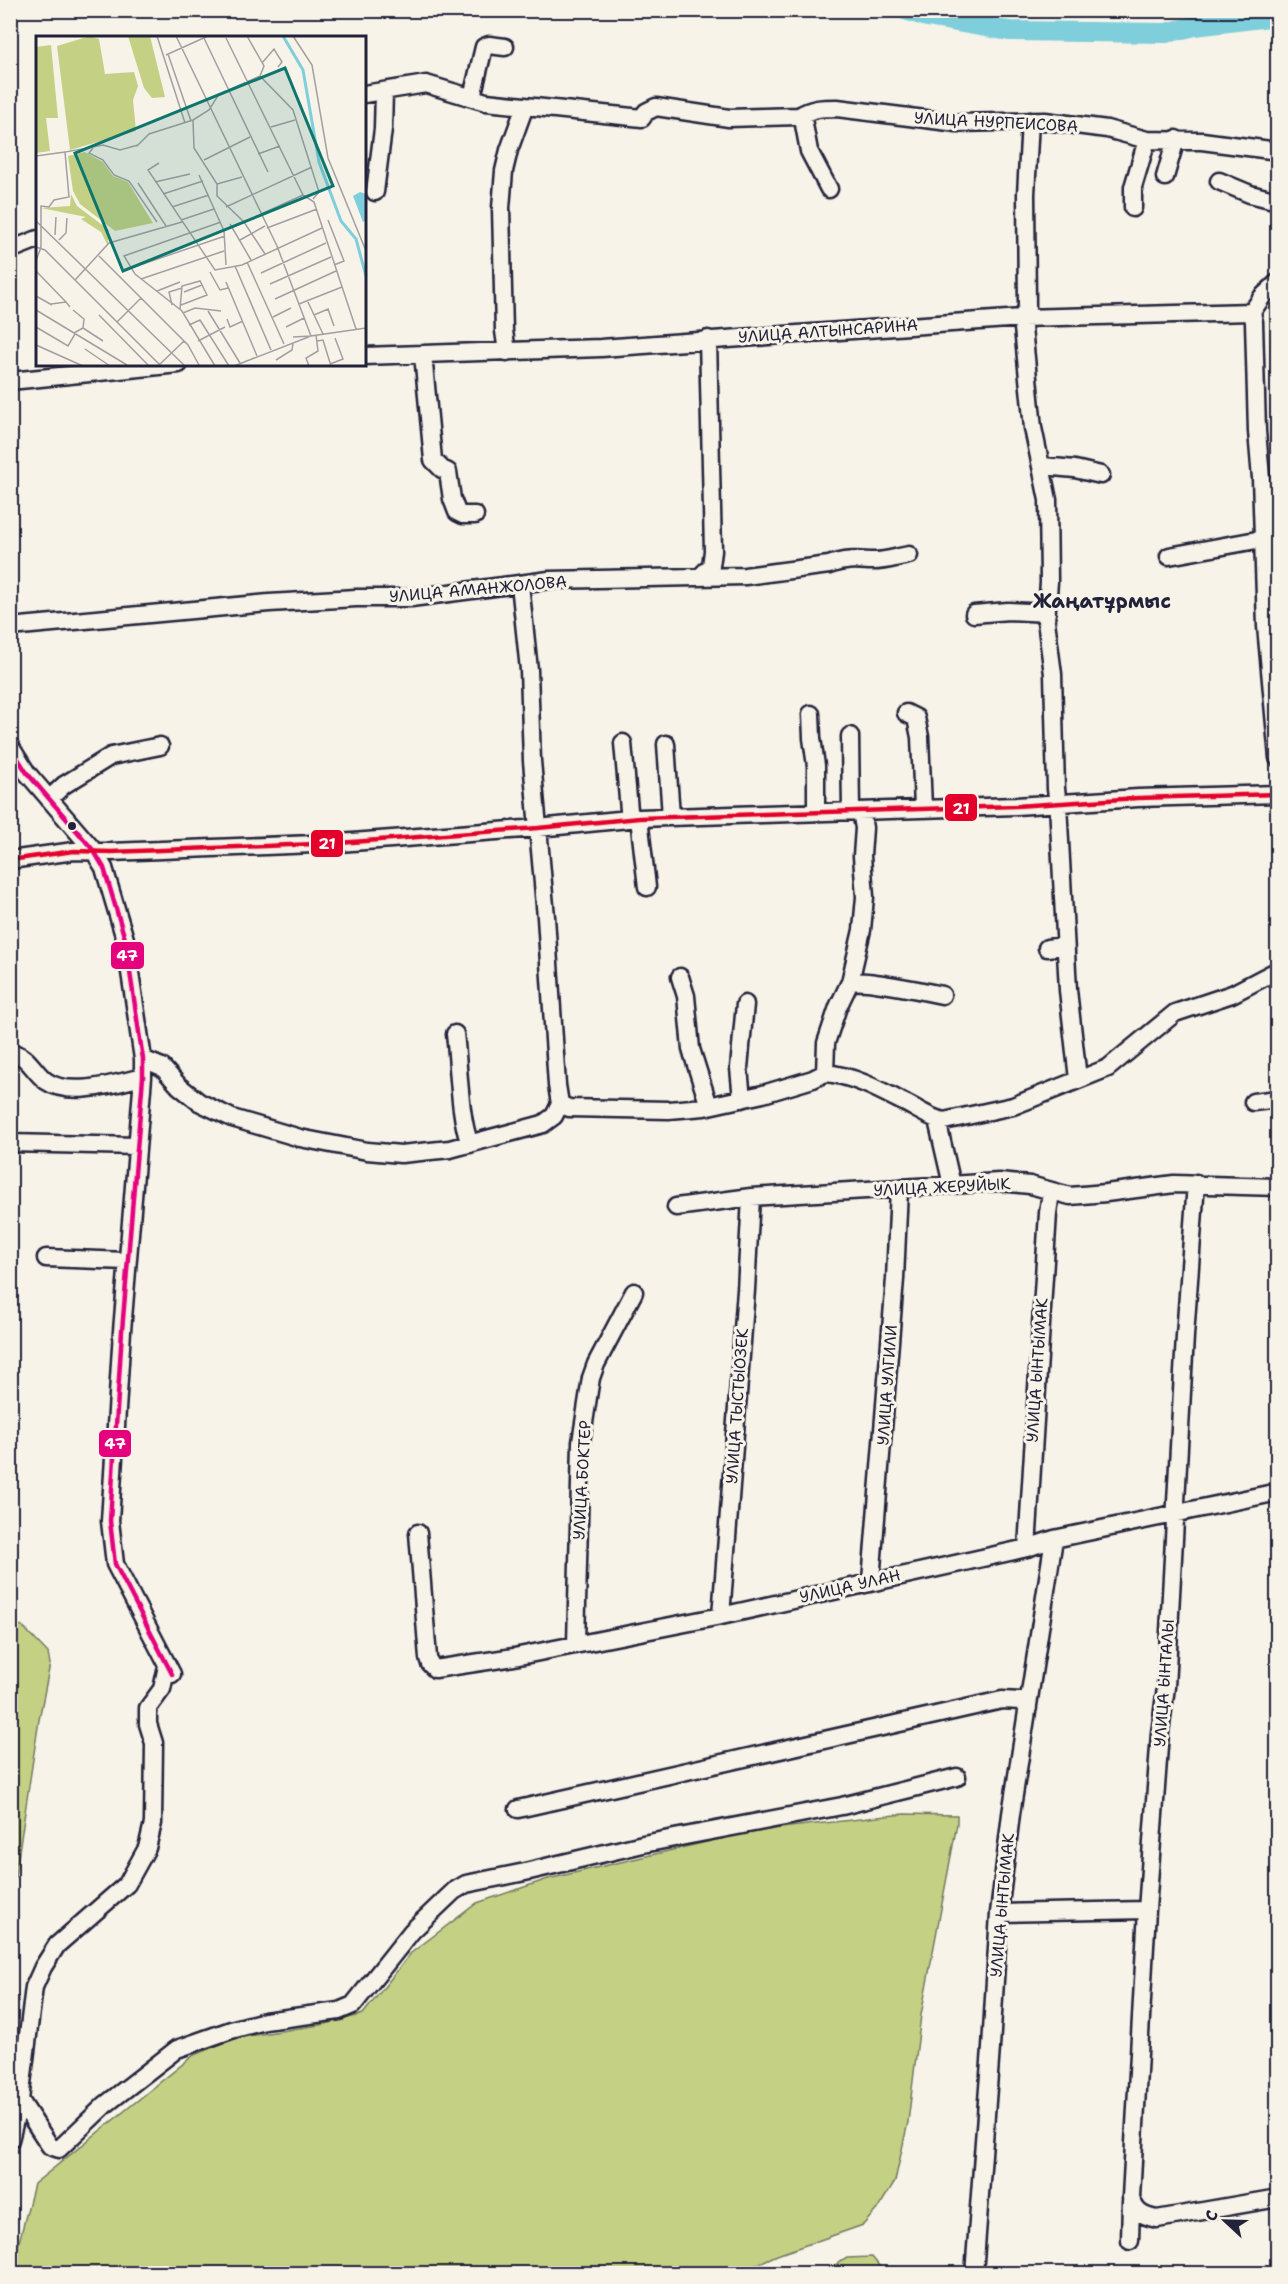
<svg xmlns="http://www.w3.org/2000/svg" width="1288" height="2284" viewBox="0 0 1288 2284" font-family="'Shantell Sans',sans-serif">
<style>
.green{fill:#c4d184;stroke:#737a60;stroke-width:1.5}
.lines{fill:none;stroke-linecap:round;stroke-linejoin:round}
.river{stroke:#7fcedb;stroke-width:20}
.minor-casing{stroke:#22223b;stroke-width:21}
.minor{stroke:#f7f3e8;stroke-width:16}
.bus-1-casing{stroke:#f7f3e8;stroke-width:9}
.bus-2-casing{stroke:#f7f3e8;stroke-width:9}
.bus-1{stroke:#e5007d;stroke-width:4.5}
.bus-2{stroke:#e4002b;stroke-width:4.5}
.bus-dot{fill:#22223b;stroke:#f7f3e8;stroke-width:2}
.labels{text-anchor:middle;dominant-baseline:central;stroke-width:6;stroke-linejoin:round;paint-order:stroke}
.street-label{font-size:16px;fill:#22223b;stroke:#f7f3e8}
.quarter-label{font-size:20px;font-weight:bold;fill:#22223b;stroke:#f7f3e8}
.inset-river{fill:none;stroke:#7fcedb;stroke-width:3}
.inset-road{fill:none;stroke:#a29fa3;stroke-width:1.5}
.view{fill:#0f766e;fill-opacity:0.15;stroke:#0f766e;stroke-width:3}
.inset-edge{fill:none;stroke:#22223b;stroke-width:3}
.line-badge{stroke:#f7f3e8;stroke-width:2}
.badge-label{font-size:16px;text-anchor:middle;font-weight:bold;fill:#fff}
</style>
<rect width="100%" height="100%" fill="#f7f3e8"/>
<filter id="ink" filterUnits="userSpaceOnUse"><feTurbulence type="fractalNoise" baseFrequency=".0167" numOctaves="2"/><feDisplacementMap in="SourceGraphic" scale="12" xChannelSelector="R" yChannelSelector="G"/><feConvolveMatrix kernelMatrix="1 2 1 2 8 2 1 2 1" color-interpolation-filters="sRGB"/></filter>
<g filter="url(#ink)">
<path class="green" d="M11 1620 24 1628 48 1653 50 1664 39 1720 11 1904Z
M904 1814 957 1815V1824L921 2015 908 2122 895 2181 879 2207 863 2225 777 2255 738 2273H11L34 2184 194 2055 236 2038 326 2024 363 2014 411 1953 477 1903 548 1879 754 1831Z
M872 2257 885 2273H823L847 2258Z"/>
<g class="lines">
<path class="river" d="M905 10 927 17 1009 31 1166 33 1195 26 1278 16"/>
<defs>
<path id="minor" d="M364 94 426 84 486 102 642 118 646 112 656 107 729 118 799 116C812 108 822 108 837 108L957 123 1045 121 1107 129 1147 140 1202 141 1278 151
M472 97 484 47 489 45 505 47
M802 114 809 151 829 189
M1030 121 1026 194 1027 307 1022 318 1033 428 1048 500 1049 582 1046 621 1053 674 1056 789 1058 804 1068 990 1078 1079
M1165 177 1176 139
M1219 181 1250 194 1278 201
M375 192 383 129 384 91
M1133 208V187L1147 140
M10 250 38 239
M1252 312 1254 322 1257 431 1261 478 1266 626 1278 758
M507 352 504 331 501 208 504 171 509 150 525 106
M423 354 433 460 442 469 448 472 452 499 457 512 463 515H475
M364 356 601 348 1022 318 1252 312 1262 297 1278 282
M10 381 179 364
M1042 466 1075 469 1101 475
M1169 556 1262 539
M702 575 711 566 713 551 708 339
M520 584 529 670 532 761 546 917 557 1085 560 1104
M974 614 1008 611 1047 613
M10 627 269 603 356 598H411L549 580 745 576 829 565C844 559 856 560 871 561 883 562 897 557 909 555
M906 713 916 718 920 737 923 807
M811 714 812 738 816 766V812
M850 736 851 811
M623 743 629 810 632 818
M666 744 671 816
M10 746 27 773 94 851 104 868 125 939 143 1059V1077L122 1331 110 1521 115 1564 172 1674
M49 799 64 785 111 756 160 746
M639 818 647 887
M10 860 74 851 111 852 339 843 538 828 639 818 1016 806 1138 798 1278 794
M1047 948 1065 946
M680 977 686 996 691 1049 709 1106
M850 982C865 979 924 991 942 995
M455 1034C459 1065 459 1117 470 1144
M10 1053C29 1054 32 1071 46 1081 70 1098 117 1083 143 1077
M143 1059 162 1067 179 1086 199 1102 232 1118 300 1138 367 1151 401 1154 450 1149 543 1124 554 1116 560 1104 569 1108 669 1110 704 1107 763 1094 813 1079 825 1073C851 1075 878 1089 901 1101 915 1107 930 1119 944 1121L1013 1106 1108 1068 1175 1013 1232 994 1278 970
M825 1073 826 1043 838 1007 850 982 862 930 865 897 862 856 864 828 861 811
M742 1099 739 1068 745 1004
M1253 1102 1278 1099
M937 1120 952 1185
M10 1143 137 1146
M1196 1183 1185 1336 1166 1687 1160 1733 1147 1910 1131 2197C1135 2212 1142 2216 1157 2219L1278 2198
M676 1207 751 1197 999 1182 1030 1185 1070 1196 1106 1193 1174 1184 1278 1187
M46 1258 127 1261
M418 1533 428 1658 430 1664 435 1669 514 1657 721 1616 1027 1548 1054 1539 1278 1492
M1027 1548 1048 1213 1051 1192
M871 1581 895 1279 899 1189
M721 1616 746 1290 751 1197
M576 1644 581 1442 591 1378 596 1364 634 1292
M518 1809 1002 1700 1021 1701 1028 1708
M999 1913 1147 1910
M20 2100 50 2146 59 2149 105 2105 177 2049 231 2030 265 2021 339 2011 353 2005 412 1931 454 1891 466 1884 525 1872 643 1844 842 1806 957 1777
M10 2140 20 2100 34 1987 43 1967 57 1945 127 1884 147 1848 153 1823 154 1743 148 1724V1708L162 1689 167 1666
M1130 2241 1131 2201
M974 2274 991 2048 999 1913 1011 1814 1054 1539"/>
</defs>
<use href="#minor" class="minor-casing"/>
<use href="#minor" class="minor"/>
<defs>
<path id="bus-1" d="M10 746 27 773 94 851 104 868 125 939 143 1059V1077L122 1331 110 1521 115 1564 172 1674"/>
<path id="bus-2" d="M10 860 74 851 111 852 339 843 538 828 639 818 1016 806 1138 798 1278 794"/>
</defs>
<use href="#bus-1" class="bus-1-casing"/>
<use href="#bus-2" class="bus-2-casing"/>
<use href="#bus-1" class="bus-1"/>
<use href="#bus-2" class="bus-2"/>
</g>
</g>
<circle class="bus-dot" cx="72" cy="826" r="5"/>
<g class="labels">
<g class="street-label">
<text transform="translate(996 122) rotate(3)">УЛИЦА НУРПЕИСОВА</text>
<text transform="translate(828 331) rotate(-4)">УЛИЦА АЛТЫНСАРИНА</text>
<text transform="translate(478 589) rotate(-5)">УЛИЦА АМАНЖОЛОВА</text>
<text transform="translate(942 1187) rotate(-3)">УЛИЦА ЖЕРУЙЫК</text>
<text transform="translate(1037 1370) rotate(-86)">УЛИЦА ЫНТЫМАК</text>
<text transform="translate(887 1385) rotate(-86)">УЛИЦА УЛГИЛИ</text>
<text transform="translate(737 1406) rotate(-86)">УЛИЦА ТЫСТЫОЗЕК</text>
<text transform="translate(582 1480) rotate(-87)">УЛИЦА БОКТЕР</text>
<text transform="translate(850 1586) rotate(-13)">УЛИЦА УЛАН</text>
<text transform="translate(1164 1683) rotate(-86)">УЛИЦА ЫНТАЛЫ</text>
<text transform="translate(1002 1905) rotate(-85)">УЛИЦА ЫНТЫМАК</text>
</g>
<g class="quarter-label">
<text x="1102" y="601">Жаңатұрмыс</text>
</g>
</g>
<g transform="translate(36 36)">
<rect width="330" height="330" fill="#f7f3e8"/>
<path d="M54 0 63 3 69 38 98 36 102 50 97 64 100 95 34 114 21 10ZM92 0H114L129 61 116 62 108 52ZM15 9 22 82H10L14 115 0 117V11ZM49 116 67 126 77 140 92 146 117 187 79 195 44 168 37 155 32 120ZM35 158 41 170 73 194 72 210 65 196 45 183 50 181 5 172 34 170Z" fill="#c4d184"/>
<path d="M324 156 330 158V184L327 186 317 160Z" fill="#7fcedb"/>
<path class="inset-river" d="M247 0 267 34 283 126 305 185 320 203 330 240"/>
<path class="inset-road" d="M121 0 149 87M140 0 241 210 275 300 257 301M167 0 232 136M181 0H202M211 0 228 30 224 40 257 74 283 156 277 163M257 0 276 29 292 122 330 215M190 2 267 159 278 166 320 293M132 18 155 85M130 19 172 0M226 27 238 13 246 26 242 31M157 84 158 112 181 148V160L208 186 229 218M235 91 259 84M101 110 113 98 157 84 173 74 183 58 224 40M57 112 53 117 67 124 78 139 93 145 121 186M222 118 244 110M0 120 29 116M168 124 214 101M123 127 112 134 179 234 206 229 286 192M163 139 188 195 190 229M119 146 154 138M102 147 130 190M181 148 206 141M127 158 167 145M136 171 173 159M190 171 276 131M223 179 267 159M145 184 178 173M292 184 308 225 298 229M0 185 149 330M194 188 215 224M231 192 281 173M19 199 20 181M23 204 30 197 31 182M204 204 229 190M0 211 9 214 125 330M63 220 152 309 163 329M0 225 5 211V170L13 171 18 164 33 161 29 116 67 109 84 114 102 109M211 226 248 308M199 230 235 314M95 232 189 200M0 235 30 266M174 236 184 254 192 252M225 237 290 207M105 243 188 215M39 244 73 207 146 186M190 246 221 320M234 248 295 221M121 255 144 246M148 256 166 249M0 260 16 269M239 263 300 235M271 264 287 298M15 268 30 266 34 271M263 268 306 251M136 269 133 256 146 252M144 273 146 250 164 245 171 259 145 269M0 274 91 329M37 274 48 283 47 292 38 297M172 275 204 327M147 277 159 272 185 275M63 279 113 330M278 279 292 273 298 290M237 281 255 272M191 283 194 291 207 285M81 286 105 262M153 289 164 284 193 330M0 291 32 310 39 298M250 291 268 282M47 292 67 305M162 305 189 291M281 305 287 304 295 330M0 309 47 330M49 313 74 330M240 324 256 314 257 307M294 328 307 323 299 302M122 330 148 305M179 330 146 275 99 238 88 220 185 186M198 330 275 300 330 292M273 330 270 322 282 315 280 299"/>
<path class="view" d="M249 32 297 150 87 235 39 117Z"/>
<rect width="330" height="330" class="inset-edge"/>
</g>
<g class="line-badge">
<rect x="944" y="793" width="34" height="29" rx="6" fill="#e4002b"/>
<rect x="310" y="829" width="34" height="29" rx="6" fill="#e4002b"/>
<rect x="110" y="941" width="35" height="29" rx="6" fill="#e5007d"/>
<rect x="98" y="1429" width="34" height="29" rx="6" fill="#e5007d"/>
</g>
<g class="badge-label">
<text x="961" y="814">21</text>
<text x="327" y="849">21</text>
<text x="127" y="961">47</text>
<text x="115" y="1449">47</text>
</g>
<rect width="1288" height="2284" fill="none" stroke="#f7f3e8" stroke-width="36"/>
<rect x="18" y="18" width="1252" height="2248" fill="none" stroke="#22223b" stroke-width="2" filter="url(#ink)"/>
<g transform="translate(1225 2221) rotate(292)" stroke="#f7f3e8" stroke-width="4.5" paint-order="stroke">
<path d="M0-4.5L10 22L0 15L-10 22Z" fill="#22223b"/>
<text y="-9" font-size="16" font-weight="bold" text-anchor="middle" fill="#22223b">С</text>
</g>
</svg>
